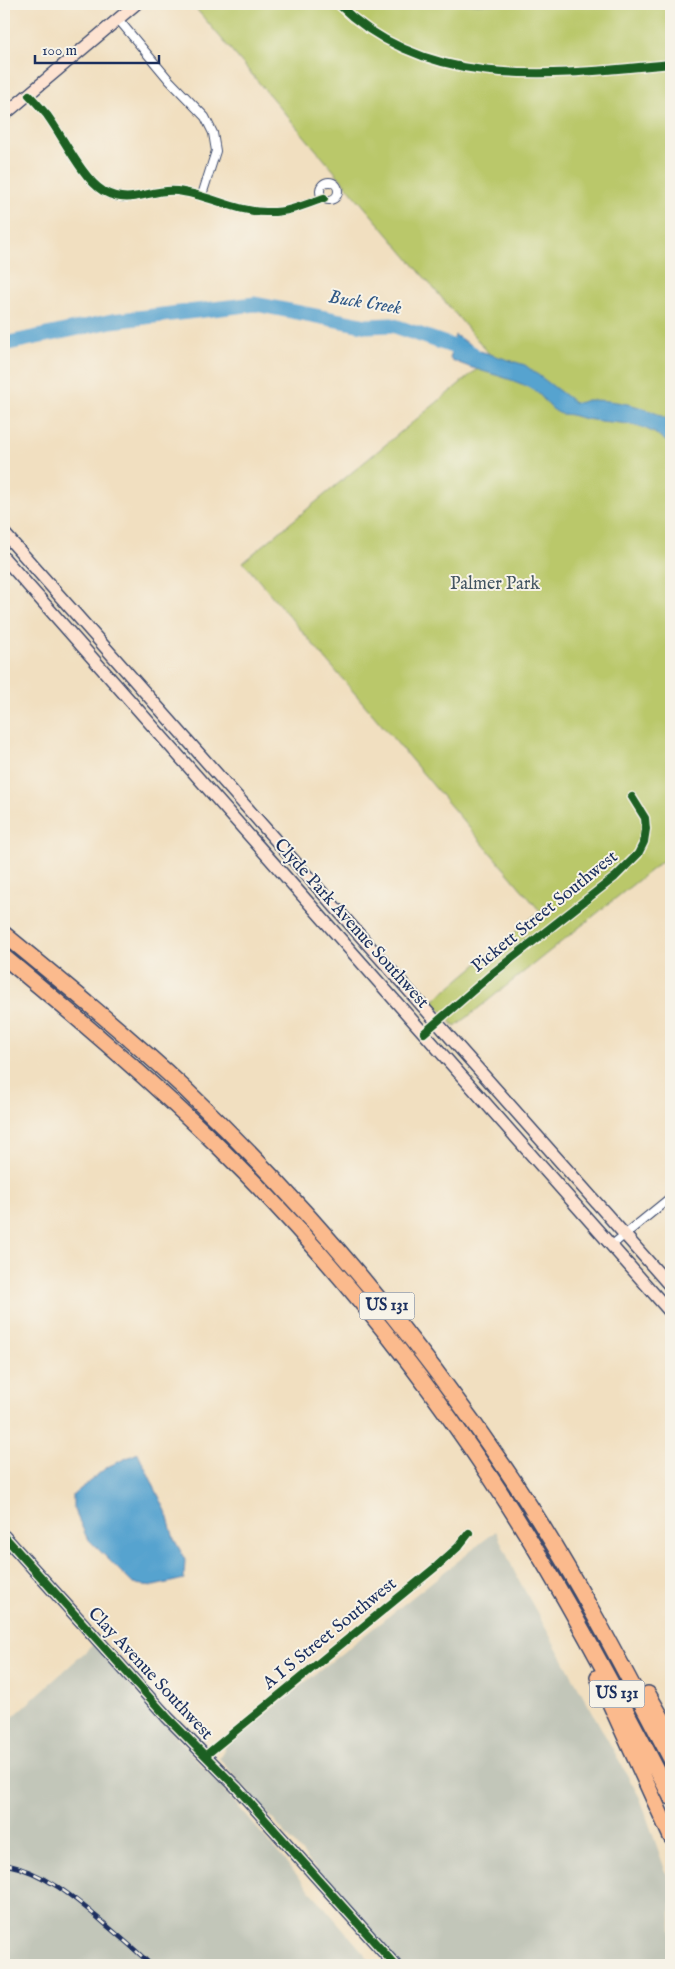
<svg xmlns="http://www.w3.org/2000/svg" width="675" height="1969" viewBox="0 0 675 1969" font-family="'IM FELL English',serif">
<style>
.industrial{fill:#c2c6b9}
.green{fill:#bac86a;stroke:#6a7c64}
.water{fill:#56a3cf;stroke:#386996}
.lines{fill:none;stroke-linecap:round;stroke-linejoin:round}
.river{stroke:#56a3cf;stroke-width:15}
.street-casing{stroke:#3b496d;stroke-width:10}
.secondary-casing{stroke:#3b496d;stroke-width:14}
.highway-casing{stroke:#3b496d;stroke-width:18}
.street{stroke:#fff;stroke-width:8}
.secondary{stroke:#fde3d1;stroke-width:11}
.highway{stroke:#fbba8d;stroke-width:15}
.rail-casing{stroke:#1b2f5e;stroke-width:4.5}
.rail{stroke:#f7f3e8;stroke-width:2.5;stroke-dasharray:8;stroke-linecap:butt}
.cycleway-casing{stroke:#f7f3e8;stroke-width:11}
.cycleway{stroke:#1b5e20;stroke-width:8}
.labels{text-anchor:middle;dominant-baseline:central;stroke-width:4;stroke-linejoin:round;paint-order:stroke}
.shield{fill:#f7f3e8;stroke:#5d6a87;stroke-width:1}
.shield-label{font-size:16px;font-weight:bold;fill:#1b2f5e}
.park-label{font-size:18px;fill:#435561;stroke:#f7f3e8}
.street-label{font-size:18px;fill:#1b2f5e;stroke:#f7f3e8}
.water-label{font-size:19px;font-style:italic;fill:#305886;stroke:#f7f3e8}
</style>
<rect width="100%" height="100%" fill="#f7f3e8"/>
<filter id="ink" filterUnits="userSpaceOnUse"><feTurbulence type="fractalNoise" baseFrequency=".02" numOctaves="2"/><feDisplacementMap in="SourceGraphic" scale="10" xChannelSelector="R" yChannelSelector="G"/><feConvolveMatrix kernelMatrix="1 2 1 2 8 2 1 2 1" color-interpolation-filters="sRGB"/></filter>
<filter id="wash" filterUnits="userSpaceOnUse"><feTurbulence type="fractalNoise" baseFrequency=".0096" numOctaves="4" result="noise"/><feDisplacementMap in="SourceGraphic" scale="20" xChannelSelector="R" yChannelSelector="G"/><feGaussianBlur stdDeviation="1.12" result="paint"/><feColorMatrix in="noise" values="0 0 0 0 0 0 0 0 0 0 0 0 0 0 0 0 0 1.4 0 .05"/><feComposite in="paint" operator="in"/></filter>
<g filter="url(#wash)">
<rect width="100%" height="100%" fill="#f1dfc0"/>
<path class="industrial" d="M496 1531 515 1573 640 1798 671 1887V1965H400L219 1758 227 1744Z
M94 1644 244 1813 374 1965H4V1725Z"/>
<path class="green" d="M192 4H671V854L455 1027 433 1001 540 911 243 562 492 357Z"/>
<path class="water" d="M455 335 480 351 525 365 574 402C581 404 583 400 589 400 616 400 649 406 671 422V446C639 414 610 428 571 415 567 414 561 415 557 412 547 407 542 394 532 389 506 375 476 372 450 359Z
M138 1453 166 1511 174 1539 185 1559 184 1579 154 1586 133 1584 87 1538 73 1507V1495L107 1467Z"/>
<g class="lines">
<path class="river" d="M4 344 112 321 255 304 367 326 392 325 472 353"/>
</g>
</g>
<g filter="url(#ink)">
<g class="lines">
<defs>
<path id="street" d="M338 4C429 93 556 75 671 64
M118 19 169 80 205 117 213 133 216 151 202 195
M29 95C35 101 41 108 47 115 62 135 82 178 103 191 132 207 149 188 177 191 207 194 236 212 266 212 286 213 305 205 324 198
M320 191a9 9 0 1 1 18 0a9 9 0 1 1-18 0Z
M424 1033 493 973 615 877 638 854 644 842 646 829 645 818 632 797
M612 1245 671 1197
M206 1755 437 1566 458 1547 469 1533"/>
<path id="secondary" d="M4 115 136 4
M4 533 671 1287
M4 558 671 1313
M4 1536 167 1717 236 1787 395 1965"/>
<path id="highway" d="M4 934C65 984 126 1034 184 1088 309 1207 419 1339 515 1483 573 1571 622 1665 671 1759
M4 957C78 1018 151 1080 220 1148 320 1246 411 1358 489 1475 557 1578 614 1687 671 1797
M598 1677 671 1837
M648 1694 671 1734"/>
</defs>
<use href="#street" class="street-casing"/>
<use href="#secondary" class="secondary-casing"/>
<use href="#highway" class="highway-casing"/>
<use href="#street" class="street"/>
<use href="#secondary" class="secondary"/>
<use href="#highway" class="highway"/>
<defs>
<path id="rail" d="M4 1864C44 1872 74 1897 105 1924 120 1937 136 1950 151 1965"/>
</defs>
<use href="#rail" class="rail-casing"/>
<use href="#rail" class="rail"/>
<defs>
<path id="cycleway" d="M338 4C429 93 556 75 671 64
M29 95C35 101 41 108 47 115 62 135 82 178 103 191 132 207 149 188 177 191 207 194 236 212 266 212 286 213 305 205 324 198
M424 1033 493 973 615 877 638 854 644 842 646 829 645 818 632 797
M4 1536 167 1717 236 1787 395 1965
M206 1755 437 1566 458 1547 469 1533"/>
</defs>
<use href="#cycleway" class="cycleway-casing"/>
<use href="#cycleway" class="cycleway"/>
</g>
</g>
<g class="labels">
<g class="shield">
<rect x="359.5" y="1292.5" width="55" height="27" rx="4"/>
<rect x="589.5" y="1680.5" width="55" height="27" rx="4"/>
</g>
<g class="shield-label">
<text x="387" y="1306">US 131</text>
<text x="617" y="1694">US 131</text>
</g>
<g class="park-label">
<text x="495" y="584">Palmer Park</text>
</g>
<g class="street-label">
<text transform="translate(545 912) rotate(-39)">Pickett Street Southwest</text>
<text transform="translate(351 924) rotate(48)">Clyde Park Avenue Southwest</text>
<text transform="translate(330 1634) rotate(-39)">A I S Street Southwest</text>
<text transform="translate(150 1674) rotate(47)">Clay Avenue Southwest</text>
</g>
<g class="water-label">
<text transform="translate(365 303) rotate(9)">Buck Creek</text>
</g>
</g>
<rect width="675" height="1969" fill="none" stroke="#f7f3e8" stroke-width="20"/>
<path d="M35 55v8h124v-8" fill="none" stroke="#1b2f5e" stroke-width="2.5"/>
<text x="42" y="55" font-size="15" fill="#1b2f5e" stroke="#f7f3e8" stroke-width="4" paint-order="stroke">100 m</text>
</svg>
